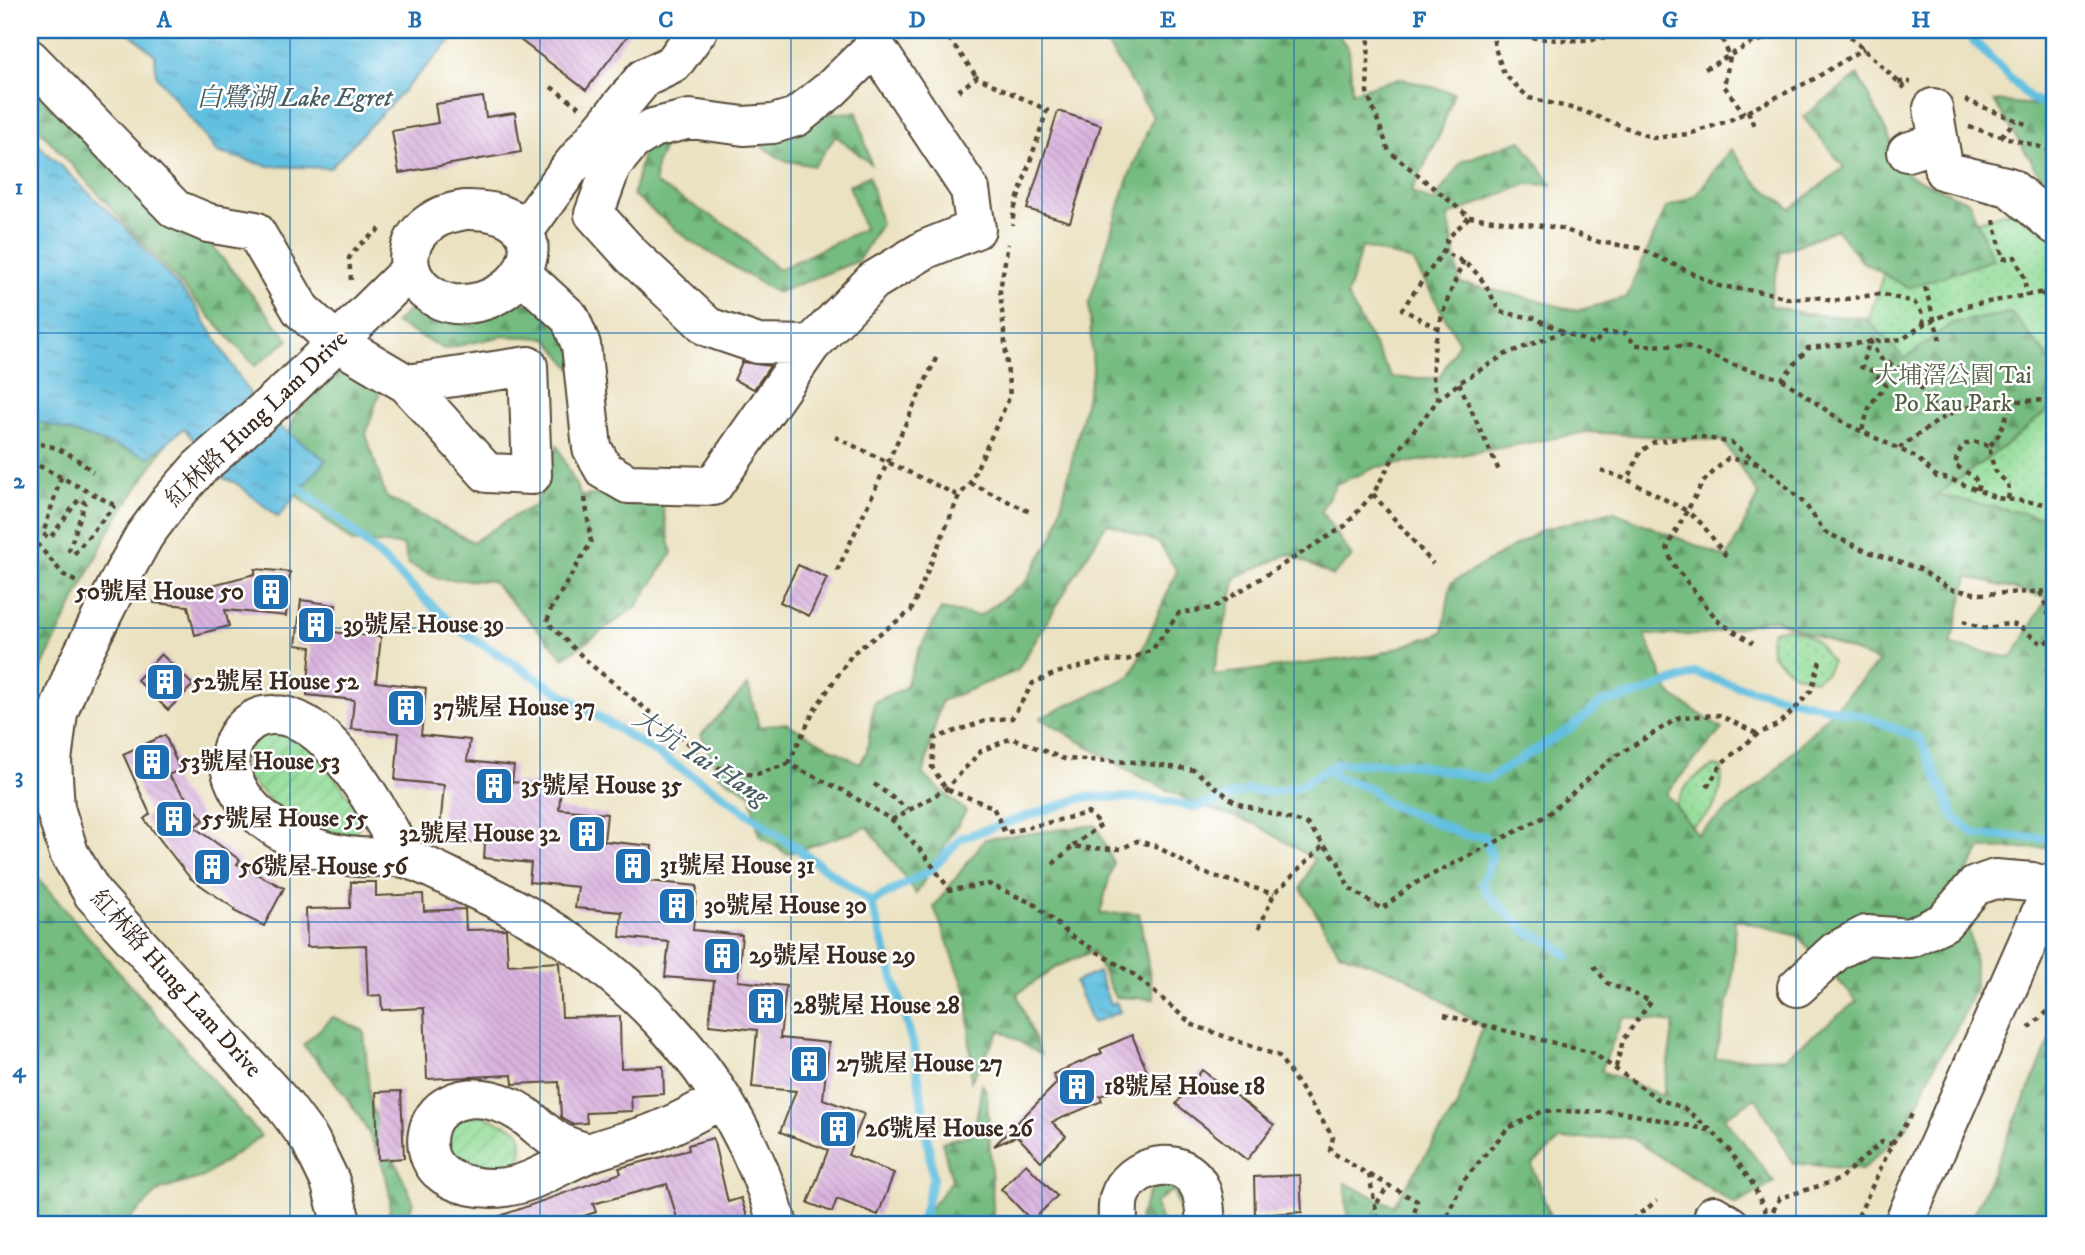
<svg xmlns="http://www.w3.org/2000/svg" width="2085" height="1255" viewBox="0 0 2085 1255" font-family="'IM FELL DW Pica','Noto Serif TC',serif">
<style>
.grass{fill:url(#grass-dots);stroke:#66835a;stroke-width:2}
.forest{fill:url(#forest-firs);stroke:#58734f;stroke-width:2;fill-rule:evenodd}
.garden{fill:url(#garden-furrows);stroke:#66835a;stroke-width:2}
.water{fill:url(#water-ripples);stroke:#4e747f;stroke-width:2}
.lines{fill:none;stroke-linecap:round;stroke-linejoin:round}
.stream{stroke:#62bfe0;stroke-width:9}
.building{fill:url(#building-back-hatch)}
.minor-casing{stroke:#554636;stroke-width:42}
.major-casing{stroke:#554636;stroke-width:42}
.path{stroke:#554636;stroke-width:4.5;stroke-dasharray:5 5;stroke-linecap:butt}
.minor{stroke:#fff;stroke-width:38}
.major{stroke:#fff;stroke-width:38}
.grid{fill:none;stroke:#1f6fb2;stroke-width:2;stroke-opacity:0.55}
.labels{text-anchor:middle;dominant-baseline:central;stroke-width:5;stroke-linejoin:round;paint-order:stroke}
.park-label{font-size:24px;fill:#555f42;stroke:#fff}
.street-label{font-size:24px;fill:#3b2a1e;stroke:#fff}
.poi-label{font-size:24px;font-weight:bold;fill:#3b2a1e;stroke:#fff;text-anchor:start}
.water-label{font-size:26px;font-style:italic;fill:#495e62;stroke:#fff}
.neatline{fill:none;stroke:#1f6fb2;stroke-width:2.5}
.grid-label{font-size:23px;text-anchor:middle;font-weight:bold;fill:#1f6fb2}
</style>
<defs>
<pattern id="grass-dots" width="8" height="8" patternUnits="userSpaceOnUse" patternTransform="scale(1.75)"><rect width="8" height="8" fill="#92dc97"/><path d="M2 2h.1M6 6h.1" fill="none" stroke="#7fbd82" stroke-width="1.8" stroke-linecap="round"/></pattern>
<pattern id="forest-firs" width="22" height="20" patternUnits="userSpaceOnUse" patternTransform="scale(1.75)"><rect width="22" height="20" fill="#75bc80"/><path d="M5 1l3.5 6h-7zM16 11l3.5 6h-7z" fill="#619968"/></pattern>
<pattern id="garden-furrows" width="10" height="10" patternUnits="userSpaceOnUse" patternTransform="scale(1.75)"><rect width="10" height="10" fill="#92dc97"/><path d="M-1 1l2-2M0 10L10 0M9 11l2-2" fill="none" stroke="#7fbd82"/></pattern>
<pattern id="water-ripples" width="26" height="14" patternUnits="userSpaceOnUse" patternTransform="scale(1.75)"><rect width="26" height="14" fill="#62bfe0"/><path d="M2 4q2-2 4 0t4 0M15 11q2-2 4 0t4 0" fill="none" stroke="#529bb5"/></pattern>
<pattern id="building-back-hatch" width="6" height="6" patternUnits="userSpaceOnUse" patternTransform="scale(1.75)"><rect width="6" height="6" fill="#d9b3de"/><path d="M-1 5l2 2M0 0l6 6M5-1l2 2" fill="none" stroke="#bb9abe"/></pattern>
</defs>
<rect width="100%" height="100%" fill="#fff"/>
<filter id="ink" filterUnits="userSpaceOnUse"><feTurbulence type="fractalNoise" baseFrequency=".0143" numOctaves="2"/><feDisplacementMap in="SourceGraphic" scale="14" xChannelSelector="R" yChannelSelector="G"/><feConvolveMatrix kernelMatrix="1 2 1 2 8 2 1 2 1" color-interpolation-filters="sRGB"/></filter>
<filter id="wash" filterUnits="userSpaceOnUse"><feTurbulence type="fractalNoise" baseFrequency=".00686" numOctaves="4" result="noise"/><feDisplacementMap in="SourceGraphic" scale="28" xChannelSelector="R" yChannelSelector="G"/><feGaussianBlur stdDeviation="1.57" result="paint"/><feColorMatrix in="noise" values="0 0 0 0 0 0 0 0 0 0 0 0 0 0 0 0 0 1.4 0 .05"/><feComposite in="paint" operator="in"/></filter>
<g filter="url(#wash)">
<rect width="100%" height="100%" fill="#ebe2c1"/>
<path class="grass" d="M2015 209 2055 224V540L1982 532 1918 486 1845 394 1891 250Z
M1787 628C1812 634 1817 640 1831 662L1826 673 1814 680 1794 674 1772 655 1770 640 1773 631Z
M1715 766 1722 768C1723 800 1714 814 1686 829L1673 811C1683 786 1691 778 1715 766Z"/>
<path class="forest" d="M1098 30H1335L1349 50 1352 92 1399 78 1454 93 1440 134 1411 192 1433 202 1462 161 1521 140 1552 185 1527 184 1448 216 1460 283 1524 297 1577 311 1627 297 1666 208 1695 196 1731 149 1757 183 1791 209 1844 167 1803 117 1858 75 1908 175 1969 202 1993 260 1908 288 1861 261 1836 229 1781 252 1769 305 1805 314 1866 318 1905 359 1952 323 2011 313 2055 365V404L2010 442 1937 495 2055 520V824L2044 848 1981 849 1960 883 1975 963V988L1960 1022 1936 1062 1907 1127 1862 1170 1793 1163 1756 1098 1724 1117 1774 1182 1736 1205 1629 1137 1560 1140 1532 1165 1553 1225H1348L1345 1183 1393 1206 1457 1106 1482 1027 1405 976 1339 952 1301 888 1314 859 1255 824 1199 805 1135 774 1040 718 1131 676 1177 571 1159 543 1107 523 1017 671 941 701 923 775 966 811 916 894 868 827 787 854 759 836 751 794 719 775 701 735 748 685 759 727 786 723 860 764 867 751 874 702 905 688 917 654 941 609 979 616 1025 583 1055 533 1093 369 1089 303 1127 181 1153 117ZM1362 247 1413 261 1459 342 1439 378H1392L1347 296ZM1587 432 1723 441 1759 495 1727 558 1612 511 1542 530 1451 583 1443 632 1377 655 1213 675 1236 577 1289 554 1333 576 1352 557 1321 511 1336 484 1377 467 1461 455ZM1968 577 2047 598 2012 658 1951 645ZM1774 619 1879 662 1765 781 1697 834 1666 793 1722 729 1669 693 1645 635H1704ZM1735 919 1798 936 1857 1001 1785 1057 1715 1059 1732 986ZM1623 1017 1674 1023 1663 1096 1601 1071Z
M30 42 87 93 289 340 255 366 30 119Z
M1994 101 2055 107V199Z
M683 109 816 114 857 112 871 164 836 136 814 166 783 160 713 114 667 139 656 166 655 183 736 231 778 270 864 229 849 185 869 176 881 224 858 261 777 293 689 240 633 195 643 153Z
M417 303 457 313 529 303 587 325 572 369 547 338 503 336 444 349 395 323Z
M30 327 180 423 110 529 42 667 30 705Z
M336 368 384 378 366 434 386 497 473 542 512 517 536 505 557 445 581 496 659 490 672 553 637 606 564 658 492 581 440 579 408 564 403 545 352 542 289 489 290 432 299 402Z
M1096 825 1113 863 1100 914 1139 913 1154 999 1115 997 1093 951 1058 966 1017 994 1040 1054 1000 1030 971 1081 968 996 934 907 985 839Z
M30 869 261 1136 203 1177 160 1190 130 1219 127 1225H30Z
M333 1017 364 1031 370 1104 413 1201 405 1225H387C388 1217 391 1207 390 1198 383 1140 342 1087 303 1045Z
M2055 1029V1225H1969L2047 1048Z
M982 1084 987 1093 994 1225H917L952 1180 942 1142 974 1134Z
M1178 1180 1211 1225H1184L1173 1190 1155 1203 1163 1225H1142L1139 1218 1152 1185Z"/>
<path class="garden" d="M272 728 312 747 363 815C360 827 357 833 345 839L294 824 247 778 246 746Z
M474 1112 519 1130C525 1146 522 1175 499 1174 483 1173 464 1165 449 1161L444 1128Z"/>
<path class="water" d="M126 30H461L330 168 268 166 217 152 156 75 155 55Z
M30 137 124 226 194 304 250 394 282 428 326 460 278 517 236 483 221 477 184 428 150 457 30 419Z
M1098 972 1110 1004 1116 1002 1120 1012 1092 1023 1075 982Z"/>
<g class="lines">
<path class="stream" d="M1963 30 2030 98 2055 109
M293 483 343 522 455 627 720 793 871 902 914 1048 933 1177 921 1225
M1327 769 1336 777 1370 788 1386 803 1469 836H1484L1492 857 1482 884 1490 896 1527 932 1551 942 1568 956
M871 902 931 870 961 838 1085 797 1147 798 1197 807 1249 790 1272 792 1300 786 1336 764 1406 763 1488 779 1571 728 1601 703 1639 694 1696 673 1734 685 1870 718 1920 739 1955 818 1977 835 2047 838"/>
</g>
<g id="blocks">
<path class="building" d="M507 30H632L586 90Z
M483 97 486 117 515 113 521 152 399 173 392 131 438 123 435 104Z
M1058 111 1101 125 1070 222 1027 209Z
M742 362 770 366 754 389 734 380Z
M798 565 827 578 809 616 780 602Z
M255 569 290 572 286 616 225 610 229 626 195 635 188 606 154 603V600L255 574Z
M301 600 336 605 333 632 381 637 376 682 426 688 421 735 470 740 467 761 514 766 512 782 561 787 559 809 607 814 604 841 652 846 649 881 697 886 693 930 742 935 738 981 786 986 780 1038 829 1043 823 1099 864 1114 848 1155 894 1173 878 1215 837 1199 832 1212 808 1203 828 1150 780 1132 796 1091 752 1087 757 1030 709 1025 714 981 665 977 669 942 620 937 622 912 575 908 578 887 529 882 531 863 484 858 485 843 439 839 444 785 395 780 399 733 351 729 354 700 307 695 311 647 296 645Z
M161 654 193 685 168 710 137 680Z
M165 735 180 770 168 775 204 820 194 827 240 860 237 864 284 888 264 926 234 911 235 909 190 878 144 819 150 814 123 754Z
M351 882H376V896L423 894 424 911 465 909 466 930 506 929 508 965 559 962 562 1017 620 1016 621 1068 663 1066 664 1094 631 1096 632 1111 586 1113 587 1123 572 1124 561 1117 559 1082 513 1084 512 1075 427 1079 424 1008 382 1010 381 995 368 996 366 945 307 947 306 909 350 908Z
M1132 1035 1149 1076 1100 1096 1102 1101 1052 1122 1066 1136 1041 1161 1017 1136 994 1146 1057 1083 1053 1074 1102 1053 1100 1049Z
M1202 1070 1274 1125 1247 1160 1176 1104Z
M401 1091 404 1158 378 1160 376 1092Z
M713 1138 728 1202 741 1198 750 1225H672L671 1220 677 1218 667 1184 593 1204 596 1212 556 1225H484L483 1222 621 1173 619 1168 689 1150 688 1145Z
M1026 1164 1057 1196 1032 1221 1001 1189Z
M1300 1175 1302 1212 1255 1215 1254 1177Z"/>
</g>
</g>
<g filter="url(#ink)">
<use href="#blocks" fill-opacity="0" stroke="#554636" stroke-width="2"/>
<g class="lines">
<defs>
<path id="minor" d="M30 59 175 209 208 223 255 231 301 310 336 342 407 384 487 473 532 475 528 366 407 384
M1933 108 1944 171 2009 187 2055 225
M1907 152 1939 142
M465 210C569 208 531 309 454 304 443 303 433 297 425 291 400 269 406 236 434 220 443 214 454 212 465 210Z
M525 230 569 169 644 78 673 64 698 30
M521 273 570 318 581 345 592 448 604 470 628 484 713 486 811 345 873 281 926 249 976 229 970 190 875 46
M811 345 758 344 708 327 632 256 594 214 612 165 632 141 653 128 690 119 744 126 773 124 796 117 830 90 875 46 877 30
M405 858C379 814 332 715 274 715 242 714 222 750 233 778 250 824 311 853 357 857 372 858 390 855 404 858 422 862 454 880 472 888 618 952 734 1070 778 1225
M1797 987 1836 951 1866 935 1910 938 1944 922 1975 886 1995 879 2032 882 2052 889
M589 1153C578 1150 568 1147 559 1142 548 1136 539 1127 529 1119 508 1102 476 1091 450 1104 424 1116 420 1152 439 1171 455 1186 485 1190 505 1187 535 1183 560 1164 589 1153 608 1146 629 1141 650 1134 675 1125 698 1112 722 1099
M1714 1215 1730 1225
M342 1225 330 1181 310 1140 283 1104 93 894 69 853 55 808 52 761 58 713 75 669 123 574 144 536 170 501 199 468 293 385 410 270
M1118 1225C1118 1216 1117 1207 1119 1198 1129 1164 1184 1151 1200 1188 1205 1199 1205 1213 1206 1225"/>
<path id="major" d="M1903 1225 2055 881"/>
</defs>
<use href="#minor" class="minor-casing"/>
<use href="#major" class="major-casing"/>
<path class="path" d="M943 30 977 77
M1367 30 1369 33 1367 92 1389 151 1469 217 1448 238 1443 252C1478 266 1483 280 1500 312L1534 318 1562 331
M1492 30 1495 48 1504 74 1529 98 1580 110 1653 138 1689 134 1728 121 1814 79 1864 48
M1718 30 1730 57 1724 86 1744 113
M1843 30 1906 89
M1492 32C1537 38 1586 48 1629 30
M1705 69 1752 43 1792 30
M1898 82H1911
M551 87 579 107
M958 91 977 77 1047 110 1014 210 1012 225
M1965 100 2028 125
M1748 111 1754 126
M1969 127 2047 149 2055 161
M2001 136 2016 120
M1469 217 1560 228 1599 242 1639 248 1719 286 1769 293 1790 299 1816 297 1832 301 1880 294 1914 302 1921 312 1924 324
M1994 220 2003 259 2015 257 2024 277 2027 296
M351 280 349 258 358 246 380 229
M1925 287 1940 340
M2041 293 2055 302
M1439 329 1402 309 1443 252
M1782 379 1846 424 1916 457 1937 477 1950 479 1997 498 2055 505
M1459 383 1500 473
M1438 400C1422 355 1446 302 1464 260
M1862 430 1870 405 1886 385 1872 371 1861 367 1870 341 1880 358 1913 376 1932 404 1947 415
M835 437 959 496
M30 443C56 444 73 455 93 472
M1899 448C1915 437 1930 426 1946 416 1973 400 2024 401 2055 400
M30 461 116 506
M1758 464 1728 458 1703 482 1687 511 1628 480 1640 452 1654 442 1698 436 1732 443 1775 476 1805 504 1825 532 1866 551 1920 569 1950 589 1980 594 2055 591
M1601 470 1628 480
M61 477 43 534 50 538 79 499 85 503 69 550 74 554 115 505
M970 483 1030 512
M1977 490 1979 485 1974 477 1955 465C1959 445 1969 435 1989 447
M1373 494 1433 564
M585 498 591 542 551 609 547 622 590 664 719 768 754 775 788 764 842 790 892 820 923 853 950 890 989 884 1034 904 1070 935 1133 974 1193 1025 1279 1056 1333 1137 1330 1151 1369 1175 1379 1225
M2008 499C2012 479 2003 483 1995 470 1992 464 1991 454 1989 447L1999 434 2012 403
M30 536 64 575 80 584
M1726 556 1702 524 1687 511 1667 547 1672 563 1719 622 1753 643
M837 571 938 354
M1963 621C1970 623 1979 628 1986 628 1996 628 2004 622 2015 625 2026 628 2032 640 2044 644L2050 639C2052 620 2047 608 2040 591
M788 764 815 709 853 653 911 611 959 496 970 483 1010 396 1000 290 1008 244
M874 784 908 809
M1707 787 1723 762 1758 734 1777 725 1795 709 1811 691 1820 661
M892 820 946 789 981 751 1012 738 1064 759 1134 762 1194 770 1236 803 1307 824 1338 862 1349 888 1382 909 1412 885 1546 816 1611 759 1680 717 1719 715 1758 734
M1073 846 1101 825 1088 813 1005 833 993 807 946 789 932 767 935 738 988 720 1012 718 1033 683 1056 673 1103 661 1127 660 1152 650 1179 613 1213 608 1345 526 1373 494 1396 453 1438 400 1459 383 1506 354 1563 332 1594 344 1604 333H1626L1635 345 1687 346 1734 365 1782 379 1808 348 1903 339 1924 324 1966 306 2055 290
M2047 850 2055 832
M1053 864 1073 846 1086 848 1121 849 1137 841 1156 846 1201 872 1274 894
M1259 928 1274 894 1324 845
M1594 966 1607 983 1651 1001 1623 1040 1616 1067
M1444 1015 1593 1053 1658 1099 1684 1108 1712 1131 1729 1150 1752 1183 1769 1218 1780 1198 1838 1180 1882 1142 1892 1144
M2029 1028 2055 1005
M1370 1175 1417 1201 1412 1225
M1377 1203 1388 1186
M1443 1225 1463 1181 1508 1128 1543 1111 1621 1112 1709 1130
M1624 1225 1657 1201
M1854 1225 1892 1144 1913 1113"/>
<use href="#minor" class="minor"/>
<use href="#major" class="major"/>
</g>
</g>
<path class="grid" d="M290 30V1225M540 30V1225M791 30V1225M1042 30V1225M1294 30V1225M1544 30V1225M1796 30V1225M30 333H2055M30 628H2055M30 922H2055"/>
<defs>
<symbol id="building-square" viewBox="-11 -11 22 22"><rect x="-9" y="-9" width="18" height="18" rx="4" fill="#1f6fb2" stroke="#fff"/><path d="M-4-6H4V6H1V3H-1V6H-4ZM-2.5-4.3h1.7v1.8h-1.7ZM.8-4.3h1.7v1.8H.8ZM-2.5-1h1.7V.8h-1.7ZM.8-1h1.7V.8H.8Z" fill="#fff"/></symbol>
</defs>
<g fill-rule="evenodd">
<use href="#building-square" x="249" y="570" width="44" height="44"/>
<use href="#building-square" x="294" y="603" width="44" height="44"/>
<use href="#building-square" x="143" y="660" width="44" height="44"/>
<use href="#building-square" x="384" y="686" width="44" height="44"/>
<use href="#building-square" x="130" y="740" width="44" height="44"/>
<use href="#building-square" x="472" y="764" width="44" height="44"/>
<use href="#building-square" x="152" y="797" width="44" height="44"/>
<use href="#building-square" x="565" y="812" width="44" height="44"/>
<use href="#building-square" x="611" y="844" width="44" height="44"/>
<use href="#building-square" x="190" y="845" width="44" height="44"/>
<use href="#building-square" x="655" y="884" width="44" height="44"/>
<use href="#building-square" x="700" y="934" width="44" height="44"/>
<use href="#building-square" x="744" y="984" width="44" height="44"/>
<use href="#building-square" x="787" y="1042" width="44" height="44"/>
<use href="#building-square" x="1055" y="1065" width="44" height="44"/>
<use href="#building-square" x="816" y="1107" width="44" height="44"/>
</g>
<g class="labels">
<g class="park-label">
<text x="1953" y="376">大埔滘公園 Tai<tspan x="1953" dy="28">Po Kau Park</tspan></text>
</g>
<g class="street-label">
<text transform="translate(257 419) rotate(-44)">紅林路 Hung Lam Drive</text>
<text transform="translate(176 984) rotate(48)">紅林路 Hung Lam Drive</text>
</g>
<g class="poi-label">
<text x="244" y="592" text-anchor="end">50號屋 House 50</text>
<text x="343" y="625">39號屋 House 39</text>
<text x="192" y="682">52號屋 House 52</text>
<text x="433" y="708">37號屋 House 37</text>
<text x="179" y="762">53號屋 House 53</text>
<text x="521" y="786">35號屋 House 35</text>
<text x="201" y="819">55號屋 House 55</text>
<text x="560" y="834" text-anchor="end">32號屋 House 32</text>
<text x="660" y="866">31號屋 House 31</text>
<text x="239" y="867">56號屋 House 56</text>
<text x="704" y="906">30號屋 House 30</text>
<text x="749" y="956">29號屋 House 29</text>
<text x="793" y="1006">28號屋 House 28</text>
<text x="836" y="1064">27號屋 House 27</text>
<text x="1104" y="1087">18號屋 House 18</text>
<text x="865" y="1129">26號屋 House 26</text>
</g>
<g class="water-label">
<text x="294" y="98">白鷺湖 Lake Egret</text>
<text transform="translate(700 758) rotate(33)">大坑 Tai Hang</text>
</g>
</g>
<rect width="2085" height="1255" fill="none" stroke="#fff" stroke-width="77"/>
<rect x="38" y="38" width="2008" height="1178" class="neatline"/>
<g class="grid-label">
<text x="164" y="27">A</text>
<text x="415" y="27">B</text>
<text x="666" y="27">C</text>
<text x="917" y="27">D</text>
<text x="1168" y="27">E</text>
<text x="1419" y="27">F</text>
<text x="1670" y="27">G</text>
<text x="1921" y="27">H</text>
<text x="19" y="194">1</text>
<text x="19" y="488">2</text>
<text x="19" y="783">3</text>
<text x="19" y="1077">4</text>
</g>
</svg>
